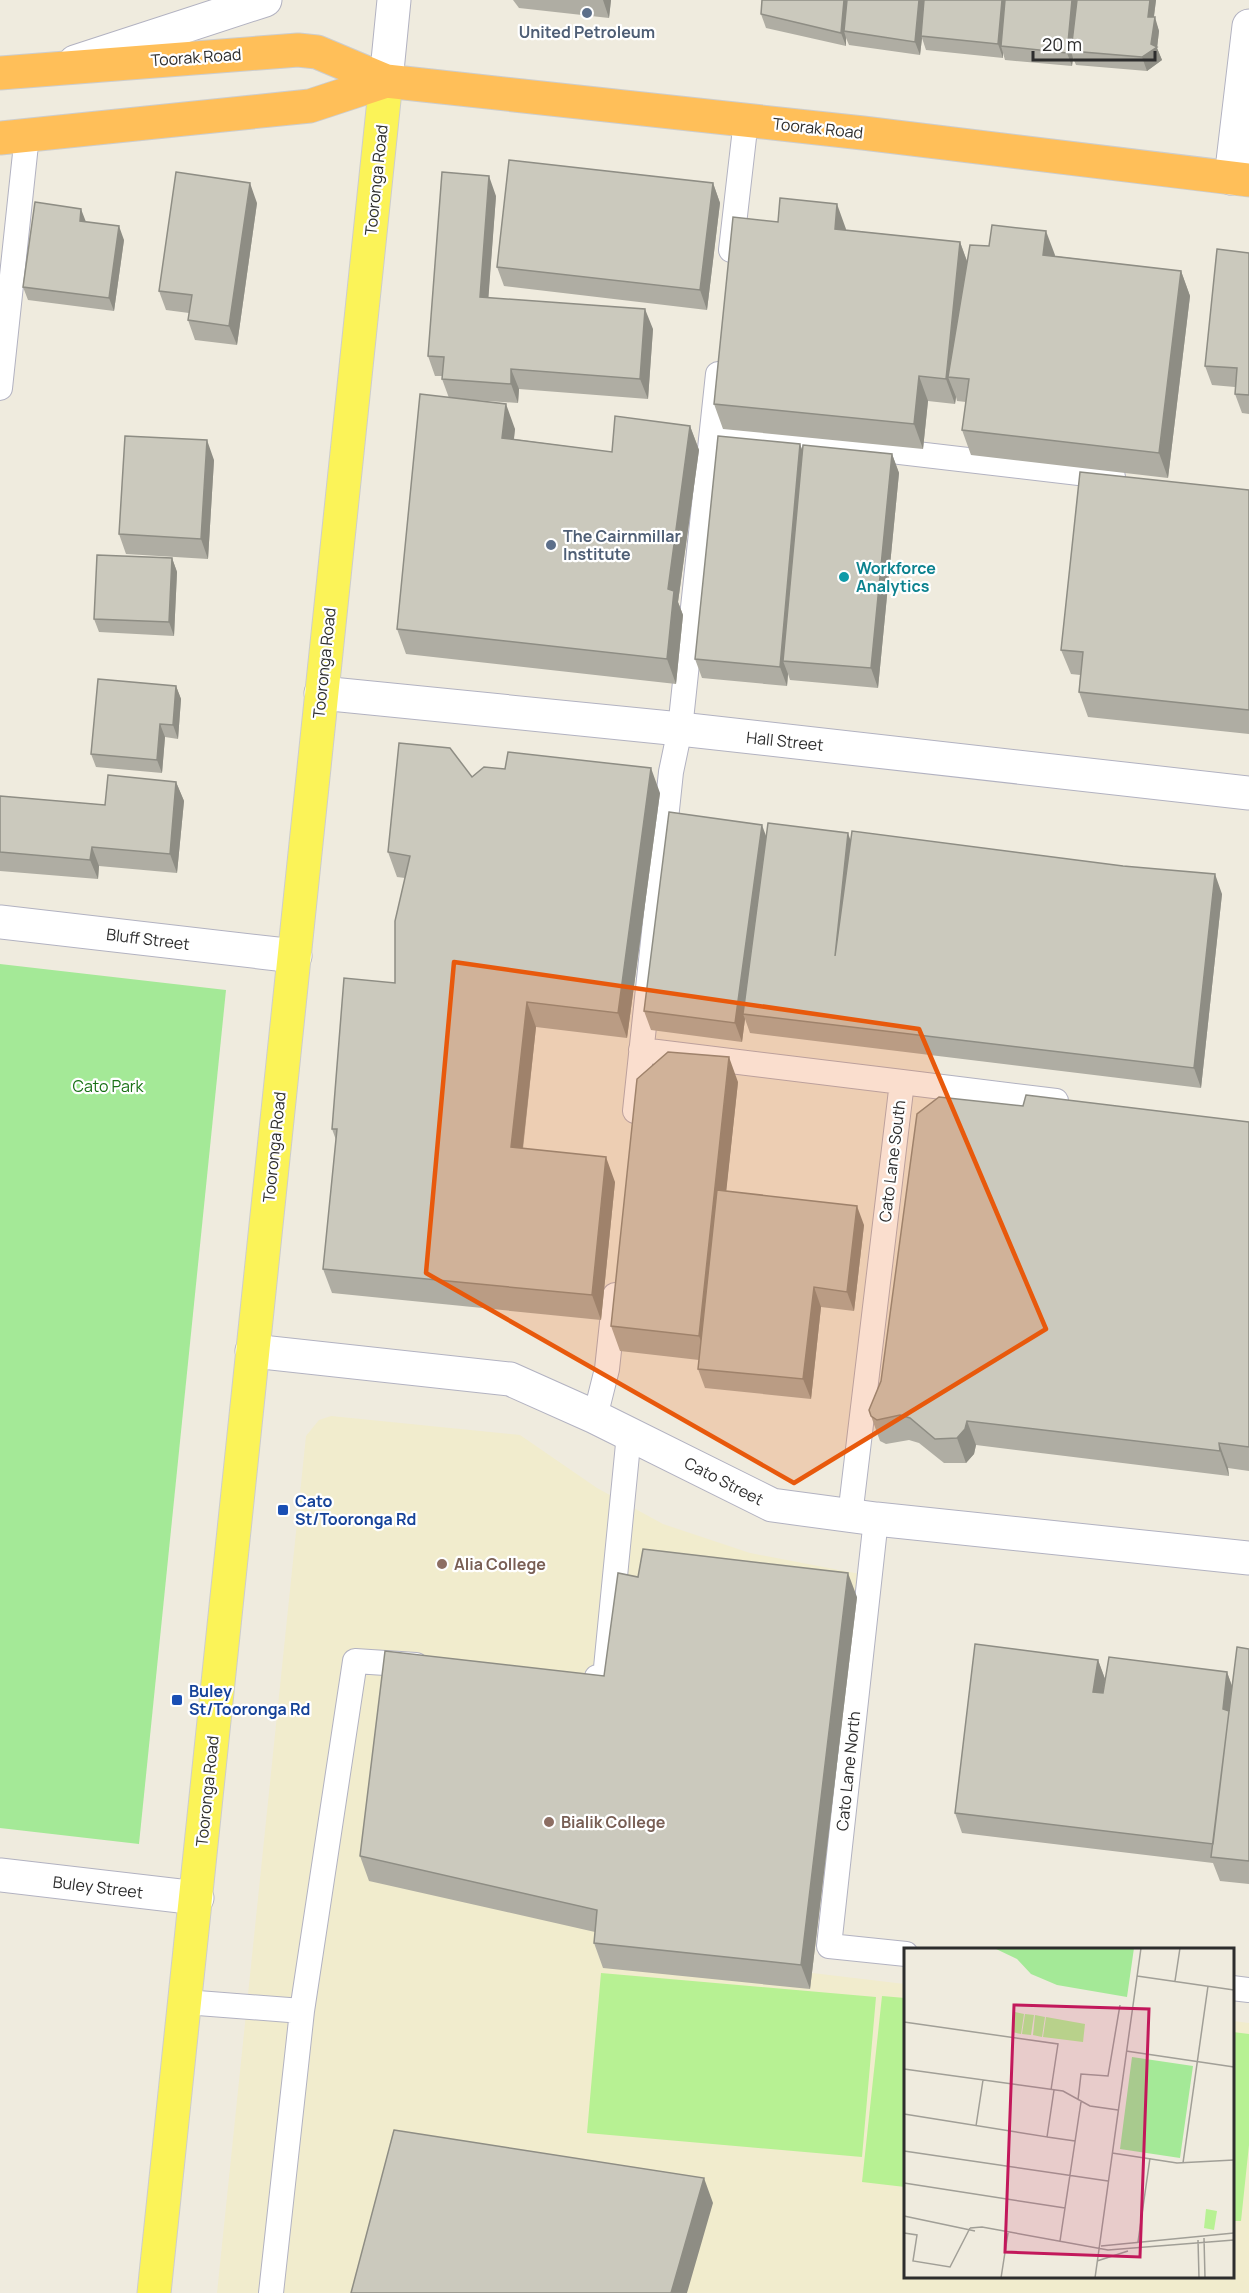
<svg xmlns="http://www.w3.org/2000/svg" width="1249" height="2293" viewBox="0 0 1249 2293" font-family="Manrope,sans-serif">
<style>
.education{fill:#f1eccd}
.park{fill:#a4e997}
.pitch{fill:#b7f193}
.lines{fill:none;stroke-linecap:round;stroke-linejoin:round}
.lane-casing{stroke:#b2b2c1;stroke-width:26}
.street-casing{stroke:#b2b2c1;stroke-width:35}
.secondary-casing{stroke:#b2b2c1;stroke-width:35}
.primary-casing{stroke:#cdcdcd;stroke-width:35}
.highway-casing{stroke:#cdcdcd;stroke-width:35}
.lane{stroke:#fff;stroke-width:24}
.street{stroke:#fff;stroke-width:33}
.secondary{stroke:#fff;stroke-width:33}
.primary{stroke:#fbf358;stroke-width:33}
.highway{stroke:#ffbf59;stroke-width:33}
.wall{fill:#afada3}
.shaded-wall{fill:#8e8d84}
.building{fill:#cbc9bd;stroke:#8e8d84;stroke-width:1.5}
.marked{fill:#e8590c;fill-opacity:0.2;stroke:#e8590c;stroke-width:4.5;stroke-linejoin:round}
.service-dot{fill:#5c6f8a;stroke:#fff;stroke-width:2}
.culture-dot{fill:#0f9aa8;stroke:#fff;stroke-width:2}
.transit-dot{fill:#1a4fb4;stroke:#fff;stroke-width:2}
.education-dot{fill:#8d6e63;stroke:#fff;stroke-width:2}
.labels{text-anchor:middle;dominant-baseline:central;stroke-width:4.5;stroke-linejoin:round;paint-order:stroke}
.service-label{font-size:16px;font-weight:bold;fill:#4e5e75;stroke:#fff}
.street-label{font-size:16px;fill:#2d2d2d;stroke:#fff}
.culture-label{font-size:16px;font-weight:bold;fill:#0d838f;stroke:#fff;text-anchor:start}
.park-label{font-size:16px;fill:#187115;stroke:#fff}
.transit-label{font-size:16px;font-weight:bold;fill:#164399;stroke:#fff;text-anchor:start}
.education-label{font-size:16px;font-weight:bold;fill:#785e54;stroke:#fff;text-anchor:start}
.inset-road{fill:none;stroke:#a19f97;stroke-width:1.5}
.view{fill:#c2185b;fill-opacity:0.15;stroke:#c2185b;stroke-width:3}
.inset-edge{fill:none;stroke:#2d2d2d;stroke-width:3}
</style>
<rect width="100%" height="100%" fill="#efebde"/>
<path class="education" d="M331 1416 520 1435 597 1488 663 1524 750 1553 860 1574 812 1973 905 1984 906 2276H1232L1233 2021 1249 2023V2293H217L306 1436 319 1420Z"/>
<path class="park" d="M0 964 226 990 139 1844 0 1828Z"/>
<path class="pitch" d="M601 1973 876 1997 862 2157 587 2133Z
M882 1996 905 1998V2187L862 2182Z
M1233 2032 1249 2034V2145L1241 2221H1232Z"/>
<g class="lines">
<defs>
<path id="lane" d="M731 250 746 120
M0 388 27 135
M712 430 1113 477
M641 1050 902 1082
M635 1111 671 772 680 729 718 374
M595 1417 607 1369 615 1295
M850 1516 902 1082 1056 1101
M876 1519 829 1946 906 1954
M597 1677 605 1678 629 1434
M1232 1988 1249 1990
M185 2002 302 2011
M271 2293 302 2011 355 1661 416 1665"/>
<path id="street" d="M1231 178 1249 26
M321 693 680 729 1249 793
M0 922 295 956
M252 1351 510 1379 595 1417 772 1505 876 1519 1249 1558
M0 1875 197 1898"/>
<path id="secondary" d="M75 62 265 0
M386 81 394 0"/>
<path id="primary" d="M154 2293 386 81"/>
<path id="highway" d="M0 73 298 50 317 52 386 81 863 133 1249 180
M0 138 310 106 386 81"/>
</defs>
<use href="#lane" class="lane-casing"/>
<use href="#street" class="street-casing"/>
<use href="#secondary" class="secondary-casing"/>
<use href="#primary" class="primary-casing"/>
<use href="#highway" class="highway-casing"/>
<use href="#lane" class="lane"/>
<use href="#street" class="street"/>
<use href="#secondary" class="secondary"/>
<use href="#primary" class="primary"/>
<use href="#highway" class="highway"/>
</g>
<path class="wall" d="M513 0H611L609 18 519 8Z
M762 0H1156L1154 17 1159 31 1157 48 1162 60 1147 71 1076 65 1073 58 1072 66 1005 60 1003 53V58L926 50 922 38 920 55 849 45 846 38V46L766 28 761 14Z
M713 183 720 203 707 310 504 286 497 267Z
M496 196 488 298 653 329 648 399 519 389 518 403 458 399 515 429 514 439 612 452 690 426 699 450 678 602 683 615 676 684 406 654 397 629 449 398 442 379V376H435L428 356Z
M257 203 237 345 195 340 188 320 189 313 166 310 159 291Z
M86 222 124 240 114 311 28 300 23 287Z
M846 229V230L960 242 967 261 1055 256 1181 271 1190 296 1168 478 971 455 962 430 966 402 957 401 956 397 955 404 928 401 923 449 723 429 714 404Z
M1249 253V414L1242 413 1235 394V387L1212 385 1205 366Z
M800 444 803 452 892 454 899 473 878 688 790 680 788 674 787 686 702 678 695 659Z
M214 460 208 559 126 554 119 534Z
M1249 490V734L1088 717 1079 692 1080 675 1071 674 1061 650Z
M172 558 177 572 174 636 99 632 94 619Z
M176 686 181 699 178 739 165 737 162 773 96 767 91 754Z
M472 777 660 793 627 1038 536 1027 523 1149 615 1182 601 1320 332 1293 323 1269 336 1140 332 1129 395 983 405 878 397 877 388 852Z
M176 782 184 801 177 873 99 866 98 879 0 871V796L105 805Z
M766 836 850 840 1222 894 1201 1088 750 1033 745 1019 742 1042 651 1030 644 1011Z
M738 1082 726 1191 864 1225 854 1311 821 1307 811 1399 705 1388 698 1369 699 1360 620 1351 611 1326Z
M1023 1106 1249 1122V1471L1228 1468 1229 1476 976 1445 974 1454 966 1463H944L919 1443 909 1440 886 1444 880 1441 871 1416Z
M638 1577 857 1597 810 1989 603 1968 594 1943 595 1932 369 1881 360 1856 604 1676Z
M1249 1649V1884L1220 1881 1213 1863 962 1833 955 1813 1098 1660 1105 1679 1227 1672 1232 1686Z"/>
<path class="shaded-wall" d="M603 0H611L609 18Z
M844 0H850L844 31 846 38V46L841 33Z
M919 0H925L921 36 922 38 920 55 915 42Z
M1002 0H1008L1001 46 1003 53V58L998 44Z
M1072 0H1078L1071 51 1073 58 1072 66 1067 53Z
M1150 0H1156L1152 30 1148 17Z
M1155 17 1159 31 1157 48 1162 60 1147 71 1142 57 1151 44Z
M489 176 496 196 487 317 480 297Z
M250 183 257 203 237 345 229 326Z
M713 183 720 203 707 310 700 290Z
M837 204 846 229 844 254 835 229Z
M81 209 86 222 80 221Z
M119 226 124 240 114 311 109 298Z
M1046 231 1055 255 1052 279 1043 255Z
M960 242 969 267 948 377 956 397 955 404 946 379Z
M1181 271 1190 296 1168 478 1159 453Z
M645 309 653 329 648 399 640 379Z
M511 369 519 389 518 403 511 384Z
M919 376 928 401 923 449 914 424Z
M506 404 515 429 511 462 502 438Z
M690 426 699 450 678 602 683 615 676 684 667 659 668 589Z
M207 440 214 460 208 559 201 539Z
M800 444 807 464 783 661 788 674 787 686 780 667Z
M892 454 899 473 878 688 871 668Z
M172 558 177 572 174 636 169 622Z
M176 686 181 699 178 739 173 725Z
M160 724 165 737 162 773 157 760Z
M651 768 660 793 627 1038 618 1013Z
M176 782 184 801 177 873 170 854Z
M762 825 769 844 743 1014 745 1019 742 1042 735 1023Z
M848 833 855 853 835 956Z
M92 847 99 866 98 879 90 860Z
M1215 874 1222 894 1201 1088 1194 1068Z
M527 1002 536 1027 520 1172 511 1147Z
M729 1057 738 1082 708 1361 699 1336Z
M606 1157 615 1182 601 1320 592 1295Z
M857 1206 864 1225 854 1311 847 1292Z
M814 1287 821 1307 811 1399 803 1379Z
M967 1421 976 1445 974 1454 966 1463 957 1438Z
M1219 1443 1228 1468 1229 1476 1220 1451Z
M848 1573 857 1597 810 1989 801 1965Z
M1098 1660 1105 1679 1100 1712 1093 1692Z
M1227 1672 1234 1692 1230 1728 1223 1709Z
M704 2178 713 2203 687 2293H671Z"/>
<path class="building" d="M762 0H844L841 33 761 14Z
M847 0H919L915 42 844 31Z
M924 0H1002L998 44 921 36Z
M1005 0H1072L1067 53 1001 46Z
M1077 0H1150L1148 17H1155L1151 44 1157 47 1142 57 1071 51Z
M509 160 713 183 700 290 497 267Z
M176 172 250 183 229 326 188 320 192 295 159 291Z
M442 172 489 176 480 297 645 309 640 379 511 369V384L442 379 444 357 428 356Z
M780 198 837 204 835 229 960 242 946 379 919 376 914 424 714 404 733 217 778 222Z
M35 202 81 209 80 221 119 226 109 298 23 287Z
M992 225 1046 231 1043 255 1181 271 1159 453 962 430 969 379 948 377 970 245 989 246Z
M1217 249 1249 253V395L1235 394 1237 368 1205 366Z
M420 394 506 404 502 438 612 452 615 416 690 426 668 589 674 591 667 659 397 629Z
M125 436 207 440 201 539 119 534Z
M718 436 800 444 780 667 695 659Z
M803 445 892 454 871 668 783 661Z
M1080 472 1249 490V710L1079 692 1083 652 1061 650Z
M97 555 172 558 169 622 94 619Z
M98 679 176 686 173 725 160 724 157 760 91 754Z
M399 743 450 748 472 777 484 767 505 769 508 752 651 768 618 1013 527 1002 511 1147 606 1157 592 1295 323 1269 337 1129H332L344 978 395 983V921L410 856 388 852Z
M108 775 176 782 170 854 92 847 90 860 0 852V796L105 805Z
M669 812 762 825 735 1023 644 1011Z
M768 823 848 833 835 956 852 831 1123 866 1215 874 1194 1068 743 1014Z
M668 1052 729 1057 699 1336 611 1326 637 1079Z
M1026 1095 1249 1122V1447L1219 1443 1220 1451 967 1421 965 1429 957 1438 935 1439 910 1418 900 1415 877 1420 871 1416 869 1410 881 1381 917 1114 939 1097 1023 1106Z
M717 1190 857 1206 847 1292 814 1287 803 1379 698 1369Z
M643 1549 848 1573 801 1965 594 1943 597 1910 360 1856 385 1651 604 1676 618 1573 638 1577Z
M975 1644 1098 1660 1093 1692 1103 1693 1109 1657 1227 1672 1223 1709 1229 1711 1213 1844 955 1813Z
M1237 1647 1249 1649V1861L1211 1857Z
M394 2130 704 2178 671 2293H351Z"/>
<path class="marked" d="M454 962 919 1029 1046 1329 794 1483 426 1273Z"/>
<g class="service-dot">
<circle cx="587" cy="13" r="6"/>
<circle cx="551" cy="545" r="6"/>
</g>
<circle class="culture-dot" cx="844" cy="577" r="6"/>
<g class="transit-dot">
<rect x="277" y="1504" width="12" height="12" rx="3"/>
<rect x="171" y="1694" width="12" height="12" rx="3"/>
</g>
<g class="education-dot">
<circle cx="442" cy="1564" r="6"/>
<circle cx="549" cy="1822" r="6"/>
</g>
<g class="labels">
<g class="service-label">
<text x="587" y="32">United Petroleum</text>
<text x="563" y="536" text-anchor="start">The Cairnmillar<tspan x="563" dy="18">Institute</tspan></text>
</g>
<g class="street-label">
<text transform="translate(196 57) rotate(-4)">Toorak Road</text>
<text transform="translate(818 128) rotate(6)">Toorak Road</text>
<text transform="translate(376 180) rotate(-84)">Tooronga Road</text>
<text transform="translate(324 663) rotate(-84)">Tooronga Road</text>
<text transform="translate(785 741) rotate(6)">Hall Street</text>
<text transform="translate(148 939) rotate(7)">Bluff Street</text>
<text transform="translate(274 1147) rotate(-84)">Tooronga Road</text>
<text transform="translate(892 1161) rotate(-83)">Cato Lane South</text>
<text transform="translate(724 1481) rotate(27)">Cato Street</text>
<text transform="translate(848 1771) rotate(-84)">Cato Lane North</text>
<text transform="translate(207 1791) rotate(-84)">Tooronga Road</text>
<text transform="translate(98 1887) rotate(7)">Buley Street</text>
</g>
<g class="culture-label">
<text x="856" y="568">Workforce<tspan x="856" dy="18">Analytics</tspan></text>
</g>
<g class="park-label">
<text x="108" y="1086">Cato Park</text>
</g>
<g class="transit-label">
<text x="295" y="1501">Cato<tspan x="295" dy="18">St/Tooronga Rd</tspan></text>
<text x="189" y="1691">Buley<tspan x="189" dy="18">St/Tooronga Rd</tspan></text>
</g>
<g class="education-label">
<text x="454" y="1564">Alia College</text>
<text x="561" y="1822">Bialik College</text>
</g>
</g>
<g transform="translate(904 1948)">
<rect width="330" height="330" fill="#efebde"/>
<path d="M90 0H230L223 49 153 37 127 26 113 11ZM228 109 289 118 276 210 216 201Z" fill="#a4e997"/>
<path d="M111 64 120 66 117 86 108 84ZM121 66 130 67 127 87 118 86ZM131 67 141 69 138 89 129 87ZM142 69 181 76 179 94 139 89ZM302 261 313 263 310 282 300 280Z" fill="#b7f193"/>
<path class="inset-road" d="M233 28 330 42M271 33 276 0M0 74 154 96 147 142M222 103 330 119M0 121 159 143 186 158 214 162M174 152 177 126 204 128 216 57M0 166 143 189 150 142M72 178 79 132M143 189 171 193M0 203 204 233M208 205 273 215 330 212M279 215 304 38M0 235 161 260M0 268 71 283M66 280 78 279 204 302 330 292M0 285 13 287 9 313 46 319 66 280M300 290 301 330M294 292 295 330M156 293 177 154M234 294 246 210M197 298 330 285M193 313 224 303M97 330 104 285M191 330 237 0"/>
<path class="view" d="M110 57 245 61 236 309 101 304Z"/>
<rect width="330" height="330" class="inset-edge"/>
</g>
<path d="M1033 51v9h122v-9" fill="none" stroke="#2d2d2d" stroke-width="3"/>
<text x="1042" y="51" font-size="18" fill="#2d2d2d" stroke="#ffffff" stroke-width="4.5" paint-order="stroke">20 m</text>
</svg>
